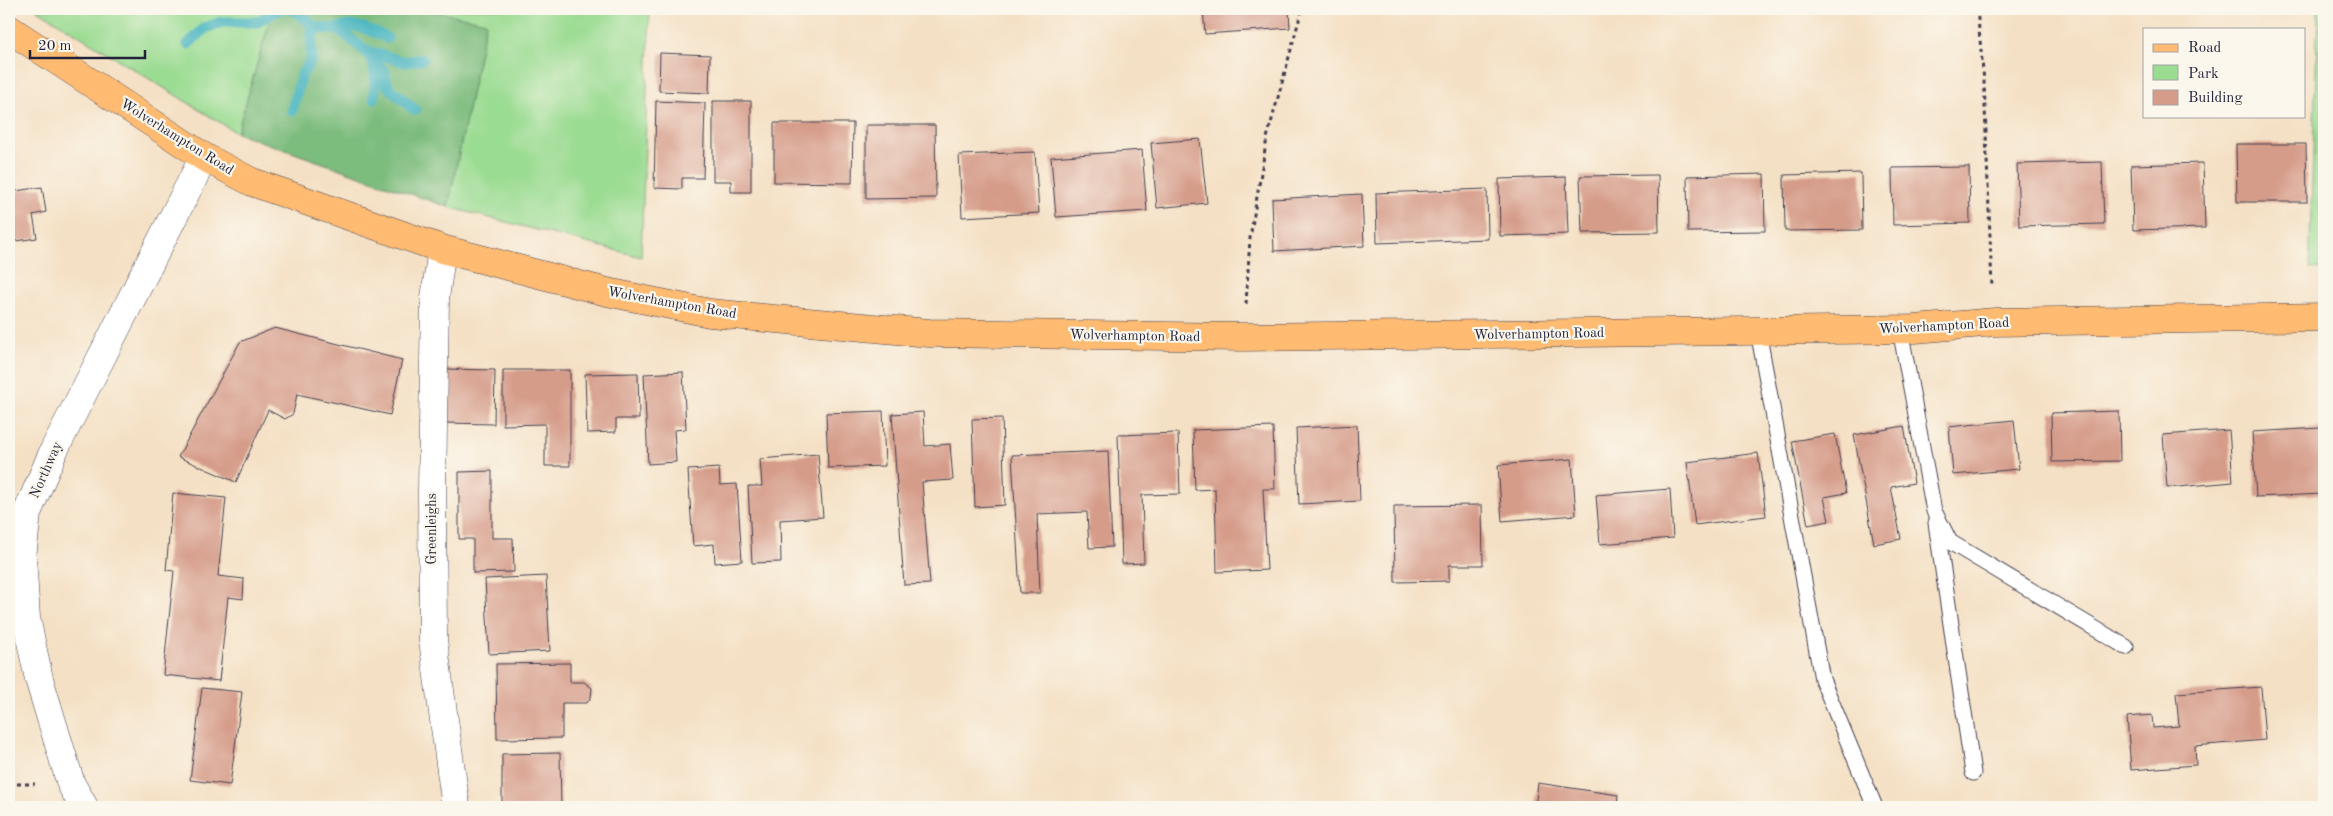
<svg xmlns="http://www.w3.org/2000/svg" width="2333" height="816" viewBox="0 0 2333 816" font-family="'Old Standard TT',serif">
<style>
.green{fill:#9bdc93;stroke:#5e7f67}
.forest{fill:#7cbc7d;stroke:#4f6f5c}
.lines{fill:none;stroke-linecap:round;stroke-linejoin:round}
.stream{stroke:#45b4c0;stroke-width:11}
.building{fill:#d69c8a}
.service-casing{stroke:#423e50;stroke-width:17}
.minor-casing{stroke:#423e50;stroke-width:29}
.tertiary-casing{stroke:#423e50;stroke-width:29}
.primary-casing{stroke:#423e50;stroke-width:29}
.path{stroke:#423e50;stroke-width:3;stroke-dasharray:4 4;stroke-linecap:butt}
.service{stroke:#fff;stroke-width:15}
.minor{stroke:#fff;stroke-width:28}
.tertiary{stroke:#fff;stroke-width:28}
.primary{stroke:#ffbb71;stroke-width:28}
.labels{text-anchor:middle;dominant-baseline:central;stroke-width:4.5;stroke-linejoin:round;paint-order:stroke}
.street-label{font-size:14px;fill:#22223b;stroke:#fbf7ec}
</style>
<rect width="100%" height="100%" fill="#fbf7ec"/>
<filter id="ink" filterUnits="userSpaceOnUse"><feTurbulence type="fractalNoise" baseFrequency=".02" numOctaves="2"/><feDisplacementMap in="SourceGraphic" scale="10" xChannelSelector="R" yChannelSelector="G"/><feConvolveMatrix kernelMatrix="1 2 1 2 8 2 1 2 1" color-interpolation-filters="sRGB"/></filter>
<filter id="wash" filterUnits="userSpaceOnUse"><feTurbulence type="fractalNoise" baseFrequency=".0096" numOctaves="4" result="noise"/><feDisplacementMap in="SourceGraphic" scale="20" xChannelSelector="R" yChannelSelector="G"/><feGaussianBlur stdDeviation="1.12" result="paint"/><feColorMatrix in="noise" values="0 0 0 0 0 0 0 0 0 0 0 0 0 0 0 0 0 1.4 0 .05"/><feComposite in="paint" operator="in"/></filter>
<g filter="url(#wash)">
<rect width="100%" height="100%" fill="#f4e0c4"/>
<path class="green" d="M36 9H273L237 133Z
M424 9H650L641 257 448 207 486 23Z
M2318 9H2324V268L2309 269Z"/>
<path class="forest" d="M273 9H424L486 22 448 207 237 133Z"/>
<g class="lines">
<path class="stream" d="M290 9 296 11 316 28 336 29 346 35 364 50 385 72 387 85 392 90 415 110
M336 29C354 22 371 30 387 38
M188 44 205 28 222 22H257L280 9
M364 50 405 62 423 59
M373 61 376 80 374 98
M292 111 301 76 311 60 312 26"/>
</g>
<g id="blocks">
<path class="building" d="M1203 9H1289L1290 28 1205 34Z
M660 53 710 55 709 93 659 91Z
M656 101 705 103 703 178H682V189L654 188Z
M713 101H751V192H731V181H713Z
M774 123H853L852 183 774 182Z
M866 125H935L936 198 866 199Z
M1200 139 1207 203 1157 208 1151 143Z
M2236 144H2306L2307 202H2237Z
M1142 150 1147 211 1056 217 1051 157Z
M1035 152 1039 213 962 217 959 155Z
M2102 162 2104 224 2019 226 2017 164Z
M2203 163 2205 228 2133 230 2131 165Z
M1969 167 1970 223 1893 225 1892 168Z
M1861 173 1862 230 1785 231 1784 175Z
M1764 174 1765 231 1688 232 1687 176Z
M1658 175 1659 232 1582 233 1580 176Z
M1566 177 1568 234 1500 236 1499 179Z
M42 187 46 212 33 215 37 238 9 242V192Z
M1487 189 1488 239 1377 243 1376 193Z
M1362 194 1364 246 1274 251 1272 199Z
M275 328 402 360 390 415 297 394 293 414 285 419 268 410 236 482 178 457 240 342Z
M445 369 495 370 494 424 444 423Z
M503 370H570V466H545V424L503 425Z
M683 372 686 429 674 430 676 462 648 464 644 374Z
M638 373 639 419H616V432L587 433 585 374Z
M883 411 885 466 828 468 826 413Z
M2119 411 2120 461 2052 462 2051 413Z
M923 412 925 446 950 444 953 480 922 482 930 584 904 585 892 414Z
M1002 418 1005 505 975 507 972 419Z
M2014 420 2019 469 1953 475 1949 427Z
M1357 425 1360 501 1299 504 1296 428Z
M1904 426 1914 483 1891 487 1901 539 1874 544 1854 435Z
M1273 427 1275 489H1263L1267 570 1217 572 1215 489 1195 490 1193 430Z
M2321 428 2324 494 2256 497 2252 432Z
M2229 430 2233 482 2167 488 2163 435Z
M1178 433 1180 494 1142 495 1144 563 1122 564 1118 435Z
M1835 434 1846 493 1824 497 1829 521 1808 525 1792 441Z
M1108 451 1112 547 1089 548 1087 512 1037 514 1040 593H1020L1012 455Z
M1758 453 1766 516 1695 525 1687 462Z
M818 454 823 517 780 520 781 562 752 563 748 486H762L760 459Z
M1572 459 1576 515 1502 521 1498 465Z
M719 468 720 485 737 484 742 561 715 563 714 544 693 546 688 470Z
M492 471V538H513L514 572 473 573V539H459V472Z
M1670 489 1673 538 1600 544 1596 495Z
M173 493 226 498 218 576 244 579 243 599 228 597 219 681 163 675 174 571 166 570Z
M1482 505 1483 565H1449V581L1395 582 1394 506Z
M546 576 550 651 489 654 485 579Z
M570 663V682H584L592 688 591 697 587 703H562V738L497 739 496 664Z
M2261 687 2265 740 2195 746 2196 765 2131 770 2127 717 2152 715 2153 728 2179 726 2176 693Z
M202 688 242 692 230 785 190 780Z
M560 753 561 807H502V754Z
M1538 783 1618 795 1617 807H1535Z"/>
</g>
</g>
<g filter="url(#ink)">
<use href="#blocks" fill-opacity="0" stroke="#423e50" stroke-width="1"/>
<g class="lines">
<defs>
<path id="service" d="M1900 329 1934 511 1950 542 2126 647
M1758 331 1822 679 1875 807
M1936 523 1973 773"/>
<path id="minor" d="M442 249 435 298 432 491 433 640 456 807"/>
<path id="tertiary" d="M84 807 71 784 39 679 26 618 22 557 27 513 54 450 204 157"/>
<path id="primary" d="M9 29 204 157 252 182 442 249 607 292 710 313 929 333 1244 337 1915 329 1995 322 2324 317"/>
</defs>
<use href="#service" class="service-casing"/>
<use href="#minor" class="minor-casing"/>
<use href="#tertiary" class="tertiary-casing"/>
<use href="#primary" class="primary-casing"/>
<path class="path" d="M1977 9 1984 81 1992 288
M1246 304 1250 238 1267 138 1302 9
M9 784H35"/>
<use href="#service" class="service"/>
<use href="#minor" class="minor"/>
<use href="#tertiary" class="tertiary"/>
<use href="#primary" class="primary"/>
</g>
</g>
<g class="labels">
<g class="street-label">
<text transform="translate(177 137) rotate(32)">Wolverhampton Road</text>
<text transform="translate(672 303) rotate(10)">Wolverhampton Road</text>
<text transform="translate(1944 326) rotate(-3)">Wolverhampton Road</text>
<text transform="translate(1539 334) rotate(-1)">Wolverhampton Road</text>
<text transform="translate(1135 336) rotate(1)">Wolverhampton Road</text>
<text transform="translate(46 470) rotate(-66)">Northway</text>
<text transform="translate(432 529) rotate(-90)">Greenleighs</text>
</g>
</g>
<rect width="2333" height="816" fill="none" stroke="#fbf7ec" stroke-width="30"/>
<rect x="2143" y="28" width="162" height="90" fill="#fbf7ec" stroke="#a4a2a5"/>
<rect x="2153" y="44" width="25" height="8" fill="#ffbb71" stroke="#a4a2a5"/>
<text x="2188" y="52" font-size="15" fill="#22223b">Road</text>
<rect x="2153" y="65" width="25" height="15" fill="#9bdc93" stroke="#a4a2a5"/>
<text x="2188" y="78" font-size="15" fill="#22223b">Park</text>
<rect x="2153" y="90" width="25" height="15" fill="#d69c8a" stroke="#a4a2a5"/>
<text x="2188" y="102" font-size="15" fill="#22223b">Building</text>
<path d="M30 50v8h115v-8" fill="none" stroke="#22223b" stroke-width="2.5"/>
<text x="38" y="50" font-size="15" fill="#22223b" stroke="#fbf7ec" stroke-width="4" paint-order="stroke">20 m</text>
</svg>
